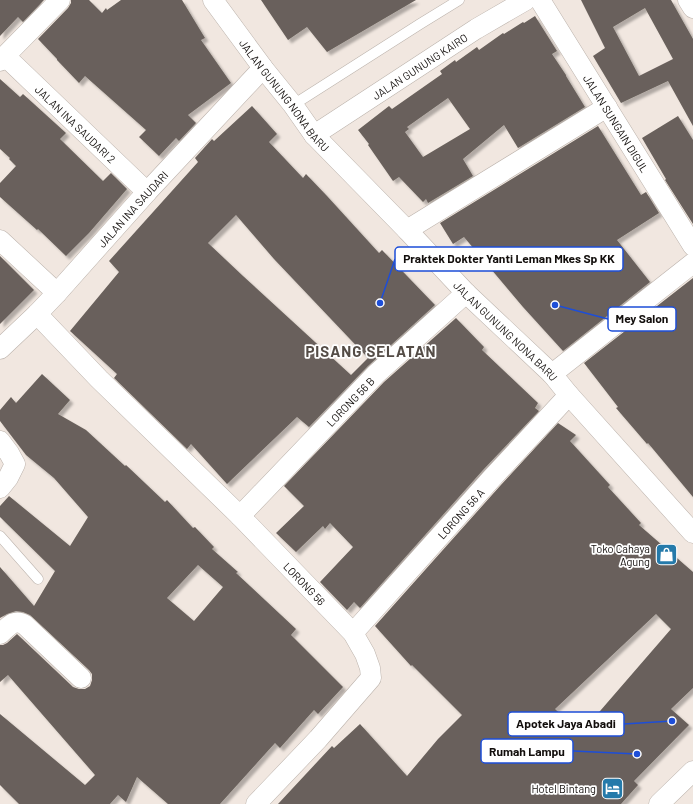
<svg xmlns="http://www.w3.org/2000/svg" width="693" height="804" viewBox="0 0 693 804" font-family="Barlow,sans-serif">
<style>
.building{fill:#69615b;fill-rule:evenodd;filter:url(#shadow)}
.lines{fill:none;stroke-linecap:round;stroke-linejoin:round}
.service-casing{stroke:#bcb3ac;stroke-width:11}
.minor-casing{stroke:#bcb3ac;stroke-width:21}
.service{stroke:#fff;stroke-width:10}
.minor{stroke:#fff;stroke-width:20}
.labels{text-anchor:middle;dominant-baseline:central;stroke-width:3.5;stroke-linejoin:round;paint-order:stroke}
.street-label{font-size:11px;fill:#120e0c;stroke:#fff}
.poi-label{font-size:11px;fill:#120e0c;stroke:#fff;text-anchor:end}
.district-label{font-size:15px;font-weight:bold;letter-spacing:1px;fill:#544c46;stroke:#fff}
.leader{fill:none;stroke:#1d4ed8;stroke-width:1.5}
.callout-dot{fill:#1d4ed8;stroke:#fff;stroke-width:1.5}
.callout{fill:#fff;stroke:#1d4ed8;stroke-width:1.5}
.callout-label{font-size:12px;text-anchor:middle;font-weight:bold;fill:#120e0c}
</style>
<defs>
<filter id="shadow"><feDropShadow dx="3.5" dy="3.5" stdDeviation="1" flood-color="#0004"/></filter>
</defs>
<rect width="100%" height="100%" fill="#f1e7e0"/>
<path class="building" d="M0 0H44L23 22 18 17 0 36Z
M71 0H89L102 13 106 8 107 10 121 0H182L205 38 201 40 231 83 188 115 196 123 179 141 176 138 159 156 139 137 146 130 85 76 79 83 57 60V59L38 39 68 8 71 3Z
M261 0H416L327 52 307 27 288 40Z
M581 0H671L693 39V126L668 81 621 103 593 56 605 48ZM645 8 673 59 639 76 613 27Z
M535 16 557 51 552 54 566 75V76L585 107 518 148 504 125 463 159 473 176 428 203 426 199 423 202 399 177 393 181 368 145 369 144 358 130 389 106 392 109 442 74 440 71 455 60 456 62 477 47 479 50 503 33 504 34 523 22 524 23ZM448 98 470 129 423 157 405 132 409 129 407 127Z
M0 79 20 97 23 94 66 133 60 139 103 181 111 173 127 189 89 233 66 256 38 229 37 230 0 197V183L16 166 9 159 10 158 0 149Z
M252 106 277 134 269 142 303 178 306 174 327 196 379 253 382 250 435 305 368 366 309 427 297 417 227 484 191 444 187 449 114 378 117 374 70 331 119 272 109 261 198 162 195 158 212 139 214 141ZM236 215 274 259 368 358 351 375 243 276 208 243Z
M678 116 693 140V224L665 180 666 179 642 138Z
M598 126 641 195 646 192 659 213 617 240 650 282 563 351 523 307 464 237 453 244 440 223Z
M0 256 34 290 0 324Z
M693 278V497L648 443 647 444 616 408 618 407 584 363Z
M456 318 484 347 482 350 538 403 535 408 539 411 483 470 360 608 354 602 347 610 320 582 353 547 330 523 325 529 323 526 296 552 276 533 304 506 284 486 384 382Z
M42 374 70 400 58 414 86 430 125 466 126 465 165 502 167 500 193 528 195 527 214 547 212 549 238 572 236 573 296 629 291 635 343 687 318 714 314 710 280 748 275 743 220 804H168L137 777 126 802 118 795 110 804H19L0 785V714L85 785 95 775 8 675 0 682V645H3L7 643 17 634 73 687 79 689H85L90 686 92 680V674L89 670 30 615 23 612 16 611 7 614 0 618V567L34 606 55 571 0 517V506L9 496 70 546 88 517 54 478 26 455 0 421V410L11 397 16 403ZM198 565 223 587 194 621 167 598Z
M558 423 576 435 570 441 610 485 608 487 641 523 639 525 693 572V688L671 709 689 725 634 781 638 785 621 804H278L332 746 334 748 360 724 407 776 438 739 462 715 412 665 411 666 375 626 500 486ZM656 614 671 629 581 733 555 709Z"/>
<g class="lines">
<defs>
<path id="service" d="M293 105 420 24 459 0
M0 536 38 579"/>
<g id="minor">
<path id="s1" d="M213 0 263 68 293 105 314 135 407 230 466 293 552 374 569 395 693 533"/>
<path id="s2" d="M540 0 693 246"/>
<path d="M688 0 693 8"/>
<path id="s3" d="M5 56 147 192"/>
<path d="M0 61 60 0"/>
<path id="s4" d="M314 135 476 29 526 0"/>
<path d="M407 230 607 107"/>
<path d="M0 240 57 293"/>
<path id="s5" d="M37 314 99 379 240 516 353 633 365 654 370 668 371 678 318 739 256 804"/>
<path id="s6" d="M0 349 37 314 57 293 147 192 263 68"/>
<path d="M552 374 693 263"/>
<path d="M0 441 9 453 15 464 8 478 0 488"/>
<path id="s7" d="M240 516 376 374 466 293"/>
<path id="s8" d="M353 633 492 478 569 395"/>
<path d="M0 634C8 627 14 618 25 625L81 678"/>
<path d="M659 804 693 771"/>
</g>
</defs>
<use href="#service" class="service-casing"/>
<use href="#minor" class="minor-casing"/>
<use href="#service" class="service"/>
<use href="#minor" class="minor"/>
</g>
<defs>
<symbol id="shop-square" viewBox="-11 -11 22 22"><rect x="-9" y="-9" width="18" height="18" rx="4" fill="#257aaa" stroke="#fff"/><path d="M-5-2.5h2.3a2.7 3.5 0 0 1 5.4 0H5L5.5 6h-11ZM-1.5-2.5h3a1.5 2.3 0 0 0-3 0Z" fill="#fff"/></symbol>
<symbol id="hotel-square" viewBox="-11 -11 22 22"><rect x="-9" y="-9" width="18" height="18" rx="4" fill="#257aaa" stroke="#fff"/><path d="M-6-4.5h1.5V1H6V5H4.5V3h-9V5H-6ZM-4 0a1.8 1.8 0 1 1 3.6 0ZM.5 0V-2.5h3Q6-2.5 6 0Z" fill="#fff"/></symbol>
</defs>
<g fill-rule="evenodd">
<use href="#shop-square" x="654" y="542" width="25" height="25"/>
<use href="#hotel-square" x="600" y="776" width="25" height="25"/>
</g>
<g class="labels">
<g class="street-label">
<text stroke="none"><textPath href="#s4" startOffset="126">JALAN GUNUNG KAIRO</textPath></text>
<text stroke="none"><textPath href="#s1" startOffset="119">JALAN GUNUNG NONA BARU</textPath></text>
<text stroke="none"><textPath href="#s2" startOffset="145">JALAN SUNGAIN DIGUL</textPath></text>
<text stroke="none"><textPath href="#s3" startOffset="98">JALAN INA SAUDARI 2</textPath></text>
<text stroke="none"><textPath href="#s6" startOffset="193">JALAN INA SAUDARI</textPath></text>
<text stroke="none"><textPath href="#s1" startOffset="443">JALAN GUNUNG NONA BARU</textPath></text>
<text stroke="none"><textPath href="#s7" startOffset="159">LORONG 56 B</textPath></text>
<text stroke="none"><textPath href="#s8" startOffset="161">LORONG 56 A</textPath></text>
<text stroke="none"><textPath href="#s5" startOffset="380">LORONG 56</textPath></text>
</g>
<g class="poi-label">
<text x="650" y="548">Toko Cahaya<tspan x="650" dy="13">Agung</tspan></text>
<text x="596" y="788">Hotel Bintang</text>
</g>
<g class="district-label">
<text x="371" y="351">PISANG SELATAN</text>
</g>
</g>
<path class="leader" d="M380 303L395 259M555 305L608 319M672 721L624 724M637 754L573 751"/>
<g class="callout-dot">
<circle cx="380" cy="303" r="4"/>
<circle cx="555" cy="305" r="4"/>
<circle cx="672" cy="721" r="4"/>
<circle cx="637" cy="754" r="4"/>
</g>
<g class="callout">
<rect x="395" y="247" width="228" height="24" rx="4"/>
<rect x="608" y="307" width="68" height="24" rx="4"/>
<rect x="508" y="712" width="116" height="24" rx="4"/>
<rect x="481" y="739" width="92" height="24" rx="4"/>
</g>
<g class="callout-label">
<text x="509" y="263">Praktek Dokter Yanti Leman Mkes Sp KK</text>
<text x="642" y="323">Mey Salon</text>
<text x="566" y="728">Apotek Jaya Abadi</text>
<text x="527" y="756">Rumah Lampu</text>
</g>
</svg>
